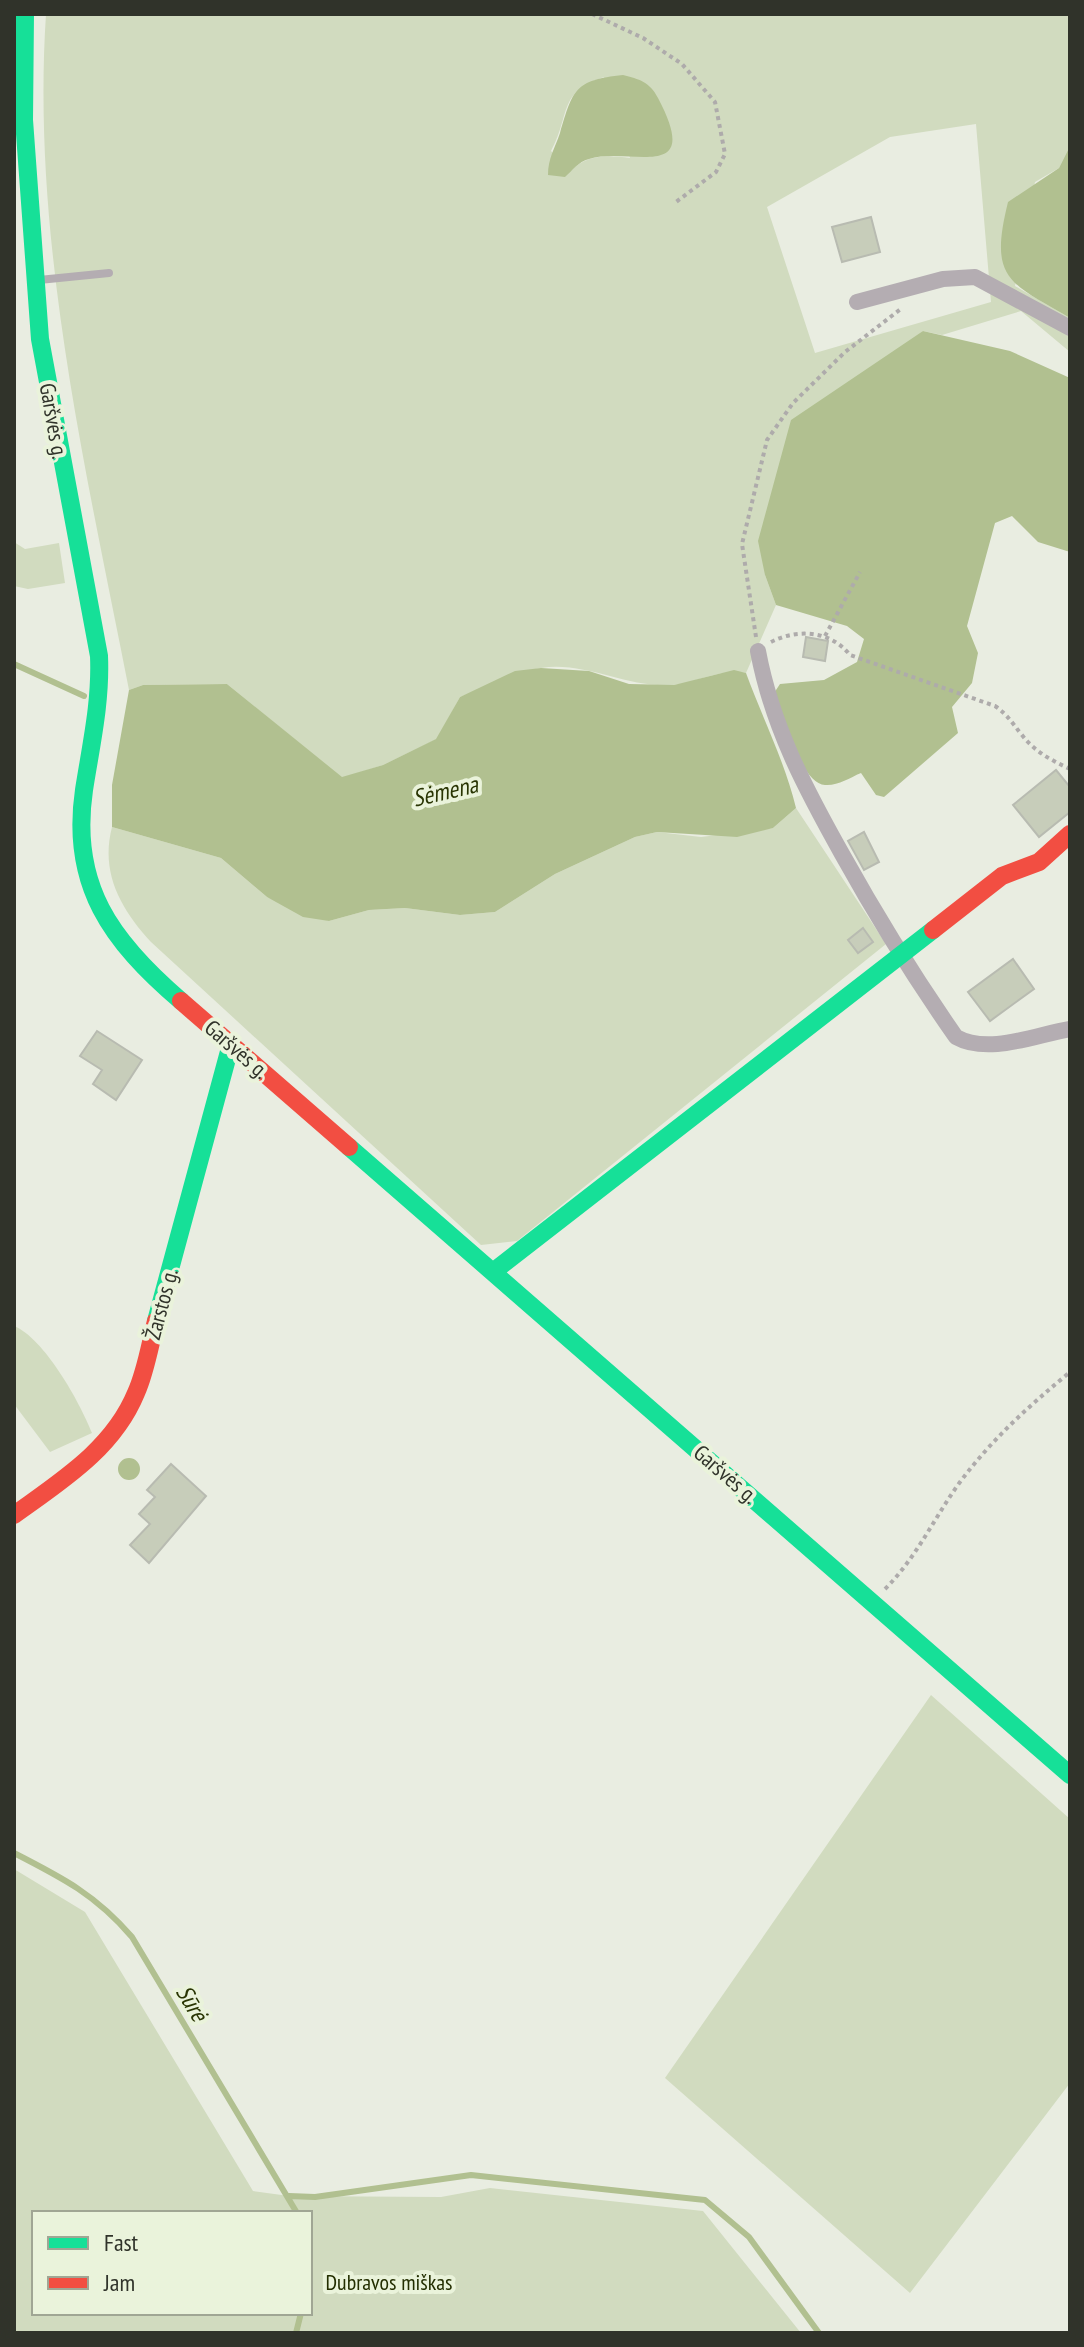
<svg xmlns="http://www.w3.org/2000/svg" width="1084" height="2347" viewBox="0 0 1084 2347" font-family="'PT Sans Narrow',sans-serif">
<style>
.green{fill:#d1dbbf;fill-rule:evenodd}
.water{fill:#b1c090}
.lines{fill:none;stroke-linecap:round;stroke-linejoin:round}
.stream{stroke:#b1c090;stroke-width:6}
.building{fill:#c7cdba;stroke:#b8bbb1;stroke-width:2}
.path{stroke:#aeabab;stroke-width:4;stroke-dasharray:4 4;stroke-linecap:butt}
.lane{stroke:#b4adb2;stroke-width:8}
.street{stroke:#b4adb2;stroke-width:16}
.fast{stroke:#16e098;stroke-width:18}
.jam{stroke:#f24e42;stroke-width:18}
.labels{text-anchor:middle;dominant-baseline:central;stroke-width:8;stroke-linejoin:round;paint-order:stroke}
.street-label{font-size:22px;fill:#30332a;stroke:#eaf3db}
.park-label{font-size:22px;fill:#232e00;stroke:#eaf3db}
.water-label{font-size:24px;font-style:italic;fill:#293503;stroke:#eaf3db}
</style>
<rect width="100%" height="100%" fill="#e9ede1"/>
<path class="green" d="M46 14H1070V146L1059 168 1035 182 1015 286 1070 318V352L1021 311 942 335 923 331 765 575 776 605 746 673C721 668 698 682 674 685 628 689 586 661 541 668 514 672 485 688 460 697L437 739 383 765 342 778 227 684 143 685 129 690C86 470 31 240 46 14ZM604 77 630 158C608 155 587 154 571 171L551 151C571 115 557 92 604 77ZM976 124 991 302 815 353 767 207 890 137Z
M14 542 25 549 59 543 65 583 28 589 14 586Z
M796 808 886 944 517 1241 481 1245 151 942C121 909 100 873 112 827L221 858 267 897 329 921 369 910 405 908 460 915 495 912 555 874 635 837 657 832 701 837 773 828Z
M14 1326C44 1338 80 1402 92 1433L50 1452 14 1404Z
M931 1695 1070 1819V2083L910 2293 665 2078Z
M14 1869 85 1912 253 2191 289 2196 441 2197 490 2188 703 2211 801 2333H14ZM34 2213H310V2313H34Z"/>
<path class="water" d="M623 75C639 79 650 82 658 98 704 185 629 146 589 159 578 162 573 170 565 177L548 175C548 158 555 148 560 133 573 90 574 80 623 75Z
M1070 146V318C1008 282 989 279 1008 202L1059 168Z
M923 331 1010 351 1070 378V552L1038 542 1012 516 995 523 967 626 978 653 972 683 952 707 958 733 884 797 876 795 861 773C849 778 838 786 825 785 801 784 782 714 774 693L780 684 824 680 857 662 864 639 847 626 776 605 765 575 758 541 791 420Z
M541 668 589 671 629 684 674 685 734 670 746 673C762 717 785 762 796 808L773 828 737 837 657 832 635 837 555 874 495 912 460 915 405 908 369 910 329 921 303 917 267 897 221 858 112 827V785L129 690 143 685 227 684 342 777 383 765 436 739 460 697 515 671Z
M118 1469a11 11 0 1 1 22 0a11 11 0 1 1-22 0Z"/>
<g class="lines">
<path class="stream" d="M14 664 84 696
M14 1853C63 1878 96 1895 132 1937L297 2213
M289 2196 315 2197 471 2175 705 2200 749 2237 819 2333
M296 2333 301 2313"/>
</g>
<path class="building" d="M871 217 880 252 842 262 832 227Z
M806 637 828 641 825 661 803 657Z
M1056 770 1070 787V812L1039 837 1013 805Z
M864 832 879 862 864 870 848 841Z
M863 928 873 942 858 953 848 940Z
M1013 959 1034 989 990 1021 968 992Z
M97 1031 142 1060 116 1100 93 1084 102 1070 80 1056Z
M171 1464 206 1496 149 1563 130 1545 150 1524 139 1514 155 1497 147 1490Z"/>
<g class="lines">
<path class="path" d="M592 14 643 38 682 64 715 102 725 154 716 172 676 202
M825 636 860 572
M756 637 742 544 767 440 793 403 845 352 902 308
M771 642C798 628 831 631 850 655L995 706C1008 715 1012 723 1022 735 1035 752 1051 760 1070 769
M885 1589C917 1557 934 1518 960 1482 993 1438 1028 1407 1070 1372"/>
<path class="lane" d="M39 280 109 273"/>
<path class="street" d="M857 302 943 279 975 277 1070 328
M758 651C772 726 805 788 842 854 877 917 914 977 956 1037 988 1055 1035 1035 1070 1029"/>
<path class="fast" d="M25 14 24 120 40 339 99 656C101 702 91 745 84 790 70 885 111 941 181 1001
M349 1147 1070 1775
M494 1271 933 930
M156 1321 231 1044"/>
<path class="jam" d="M933 930 1002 876 1039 862 1070 834
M181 1001 349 1147
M14 1515C61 1481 113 1449 136 1393 146 1371 150 1344 156 1321"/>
</g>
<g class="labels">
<g class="street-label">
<text transform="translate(54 421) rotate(80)">Garšvės g.</text>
<text transform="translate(237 1049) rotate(41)">Garšvės g.</text>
<text transform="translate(161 1304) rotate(-75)">Žarstos g.</text>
<text transform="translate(726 1474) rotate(41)">Garšvės g.</text>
</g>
<g class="park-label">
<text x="389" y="2282">Dubravos miškas</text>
</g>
<g class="water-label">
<text transform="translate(445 791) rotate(-13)">Sėmena</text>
<text transform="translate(192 2003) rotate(59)">Sūrė</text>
</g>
</g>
<rect width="1084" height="2347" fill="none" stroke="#30332a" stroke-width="32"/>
<rect x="32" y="2211" width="280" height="104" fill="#eaf3db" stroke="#a0a694" stroke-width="2"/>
<rect x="48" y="2237" width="40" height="12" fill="#16e098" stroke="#a0a694" stroke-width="2"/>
<text x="104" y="2251" font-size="24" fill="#30332a">Fast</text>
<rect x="48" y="2277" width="40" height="12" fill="#f24e42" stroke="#a0a694" stroke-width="2"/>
<text x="104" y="2291" font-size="24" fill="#30332a">Jam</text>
</svg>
